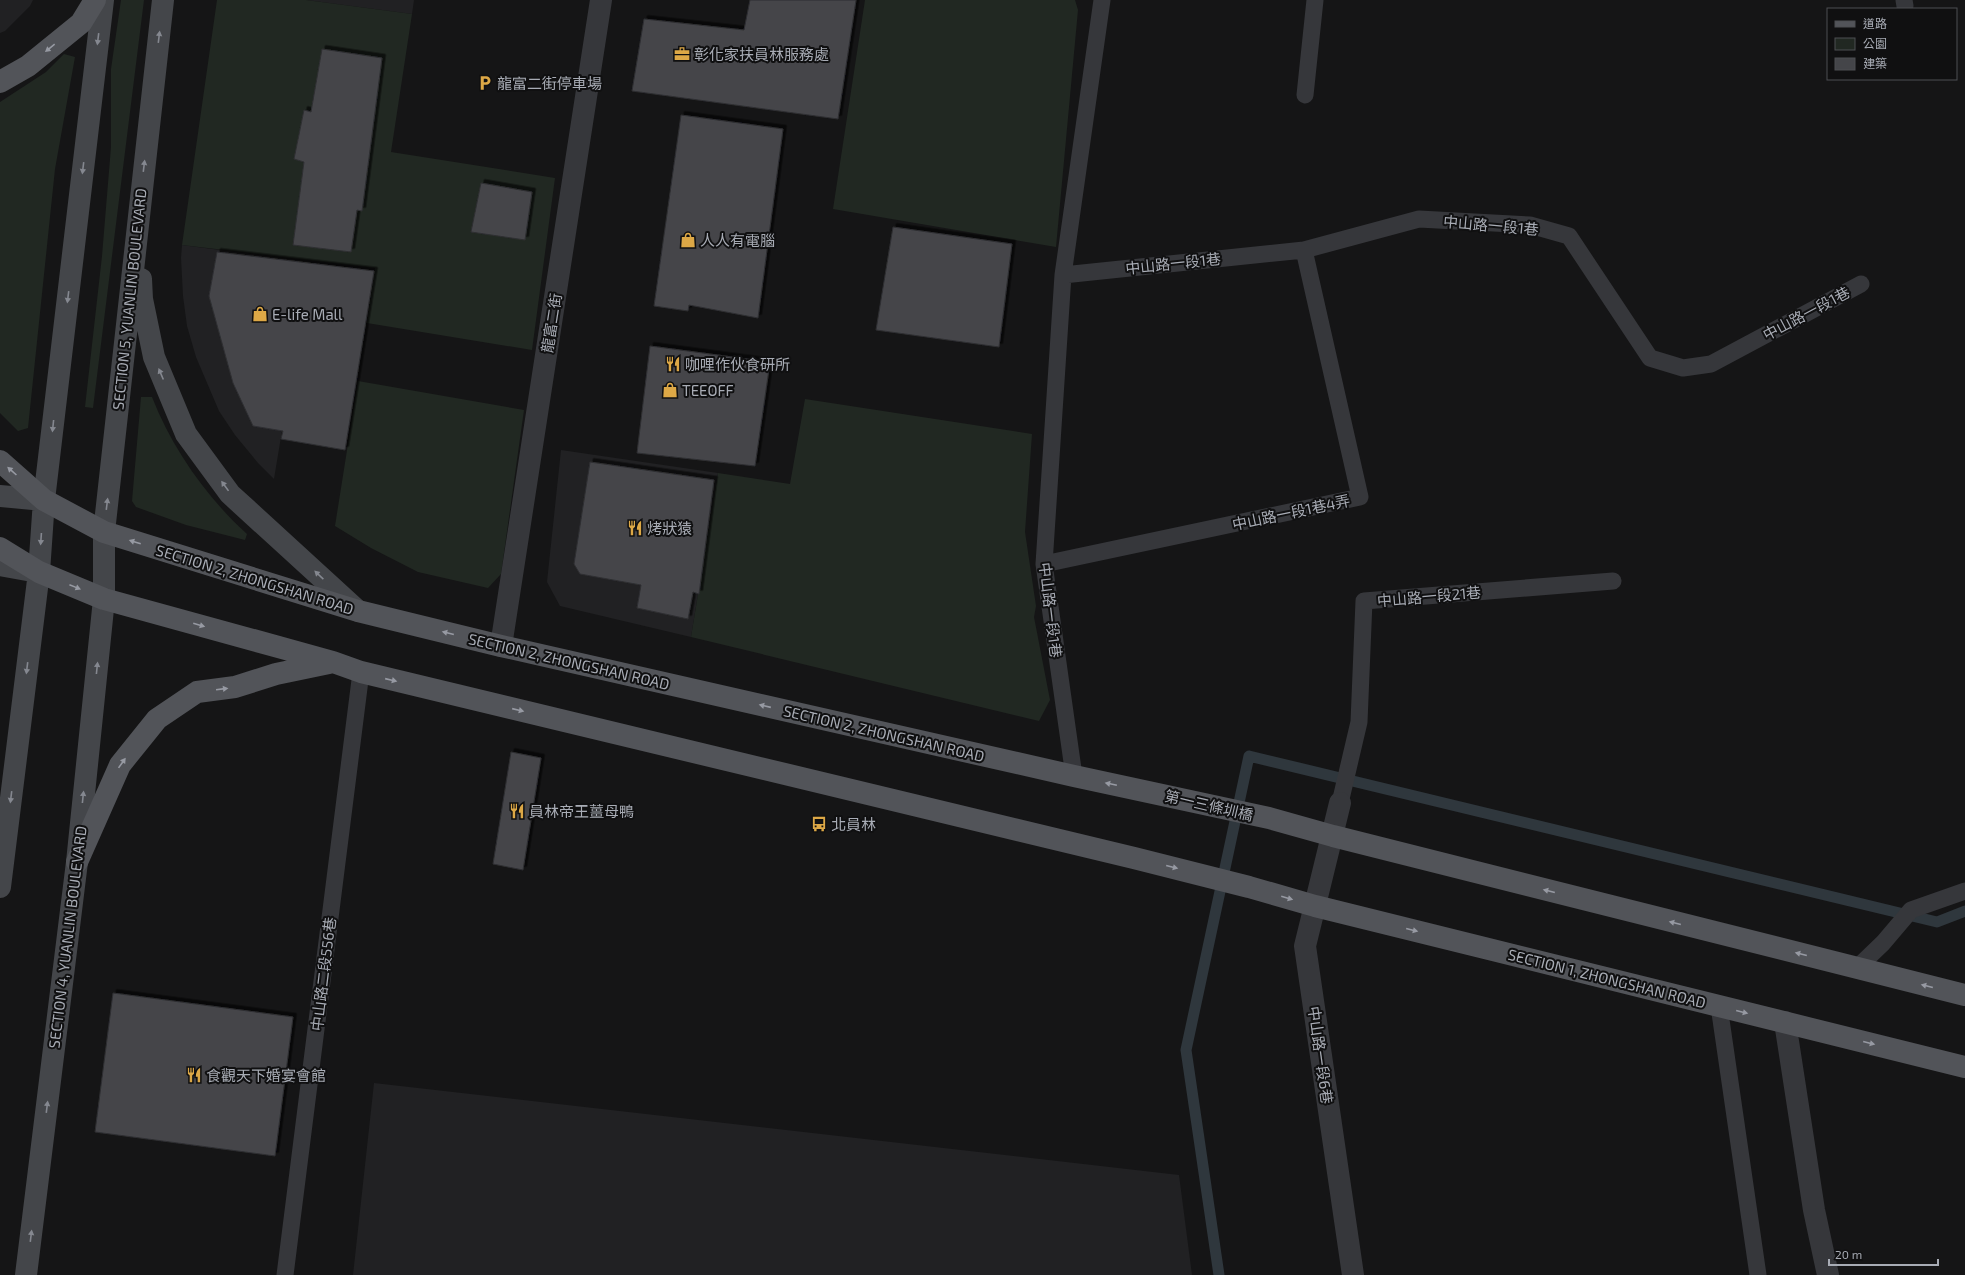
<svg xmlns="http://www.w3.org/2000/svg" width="1965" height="1275" viewBox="0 0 1965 1275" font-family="'Exo 2','Noto Sans TC',sans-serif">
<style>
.built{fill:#212123}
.green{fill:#212822}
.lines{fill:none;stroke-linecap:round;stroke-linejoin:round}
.stream{stroke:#2f373d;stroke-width:11}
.building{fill:#444549;stroke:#2f2f32;filter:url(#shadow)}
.lane{stroke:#36373b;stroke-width:17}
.street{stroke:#36373b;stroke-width:22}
.secondary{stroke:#44464a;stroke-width:22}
.primary{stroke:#525459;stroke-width:22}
.oneway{fill:#858890}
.oneway2{fill:#979aa3}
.labels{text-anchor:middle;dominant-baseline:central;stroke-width:4;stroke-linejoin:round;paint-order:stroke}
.poi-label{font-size:15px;fill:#a8acb5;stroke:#101011;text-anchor:start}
.street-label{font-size:15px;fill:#a8acb5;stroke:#101011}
</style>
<defs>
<filter id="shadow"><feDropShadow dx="3.5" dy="-3.5" stdDeviation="0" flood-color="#0009"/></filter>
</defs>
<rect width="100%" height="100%" fill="#151516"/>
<path class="built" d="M0 0H33L30 6 5 31 0 33Z
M306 0H414L412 14Z
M182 245 310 262 274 479 258 463 235 435 219 411 196 357 187 326 183 296 181 258Z
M561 450 718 473 691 637 560 606 547 582Z
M374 1083 1179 1175 1192 1275H353Z"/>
<path class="green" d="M121 0H144L93 408 85 407 102 256 111 147V69Z
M217 0H306L412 14 391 152 555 178 532 350 367 323 375 268 182 245Z
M865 0H1075L1078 10 1056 247 833 209Z
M64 54 75 57 55 169 28 428 18 431 0 413V102L46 72Z
M358 381 524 410 501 574 488 588 418 572 371 548 335 526Z
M141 397H152C172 448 206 497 247 534L245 540 186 525 136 507 132 501Z
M805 399 1032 434 1025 532 1036 606 1034 617 1050 700 1039 721 691 637 718 473 790 484Z"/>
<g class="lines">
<path class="stream" d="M1219 1275 1186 1050 1249 756 1937 922 1965 911"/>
</g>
<path class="building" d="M750 0H856L838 119 632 91 644 19 744 30Z
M322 49 382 58 362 211 357 210 351 252 293 245 304 162 294 159 304 110 311 112Z
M681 115 783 129 758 318 689 305 688 311 654 306Z
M481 183 532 192 525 240 471 232Z
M893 227 1012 244 999 347 876 330Z
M217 252 374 271 345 450 281 439 283 431 253 426 233 383 209 296Z
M650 346 770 362 755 466 637 453Z
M590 462 714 480 699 594 693 592 688 619 637 608 641 585 580 574 574 564Z
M511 752 541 758 523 870 493 864Z
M113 993 293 1017 275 1156 95 1132Z"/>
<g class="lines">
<path class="lane" d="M1904 0 1905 6
M1305 95 1315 0
M1063 275 1304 250 1419 219 1530 225 1569 236 1650 358 1683 368 1711 364 1861 284
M1044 564 1360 497 1304 250
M1074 776 1044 564 1063 275 1102 0
M1340 803 1359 722 1364 601 1613 581
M1857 968 1883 943 1911 910 1965 891
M1719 1006 1758 1275
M285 1275 361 672"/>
<path class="street" d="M501 646 601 0
M1340 803 1305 946 1353 1275
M1785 1022 1814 1210 1828 1275"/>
<path class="secondary" d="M141 279 142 299 154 357 186 434 230 494 358 611
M0 496 44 500
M0 565 38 572
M0 887 39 572 44 500 103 0
M26 1275 77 862 104 599V532L163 0"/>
<path class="primary" d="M0 82 28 66 81 23 95 0
M0 461 44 500 104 532 358 611 501 646 1074 776 1269 818 1333 836 1965 995
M0 548 39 572 104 599 333 662 361 672 1134 858 1249 887 1315 906 1965 1067
M77 862 120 765 157 719 197 692 235 687 276 674 329 663"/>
</g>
<defs><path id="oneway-solid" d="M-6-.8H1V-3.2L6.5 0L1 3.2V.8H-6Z"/></defs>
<g class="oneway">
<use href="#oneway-solid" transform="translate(159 37) rotate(-83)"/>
<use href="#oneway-solid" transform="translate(98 39) rotate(97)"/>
<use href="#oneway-solid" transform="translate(144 166) rotate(-83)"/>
<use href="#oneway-solid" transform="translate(83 168) rotate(97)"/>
<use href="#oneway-solid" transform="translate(68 297) rotate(97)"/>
<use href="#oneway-solid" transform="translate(161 374) rotate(-113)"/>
<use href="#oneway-solid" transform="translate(53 426) rotate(96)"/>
<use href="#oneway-solid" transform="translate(225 486) rotate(-126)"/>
<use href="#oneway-solid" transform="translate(107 504) rotate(-83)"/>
<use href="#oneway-solid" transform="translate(41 539) rotate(94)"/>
<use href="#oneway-solid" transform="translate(319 575) rotate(-137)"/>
<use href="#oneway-solid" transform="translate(27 668) rotate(97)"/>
<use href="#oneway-solid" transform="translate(97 668) rotate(-84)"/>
<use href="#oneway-solid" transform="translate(11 797) rotate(97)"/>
<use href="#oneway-solid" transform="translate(83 797) rotate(-84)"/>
<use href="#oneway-solid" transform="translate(47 1107) rotate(-83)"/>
<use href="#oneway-solid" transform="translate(31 1236) rotate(-83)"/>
</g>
<g class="oneway2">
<use href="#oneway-solid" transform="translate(50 48) rotate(141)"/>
<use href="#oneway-solid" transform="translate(12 471) rotate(-138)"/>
<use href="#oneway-solid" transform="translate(135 542) rotate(-163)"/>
<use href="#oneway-solid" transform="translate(75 587) rotate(22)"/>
<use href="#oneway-solid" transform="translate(199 625) rotate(16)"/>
<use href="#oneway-solid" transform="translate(448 633) rotate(-166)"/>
<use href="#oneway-solid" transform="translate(391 680) rotate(13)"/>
<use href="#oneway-solid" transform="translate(222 689) rotate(-7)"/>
<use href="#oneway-solid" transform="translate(765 706) rotate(-167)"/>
<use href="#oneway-solid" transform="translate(518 710) rotate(13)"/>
<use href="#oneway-solid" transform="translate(122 763) rotate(-55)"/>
<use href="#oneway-solid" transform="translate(1111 784) rotate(-168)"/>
<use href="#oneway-solid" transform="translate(1172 867) rotate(14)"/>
<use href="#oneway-solid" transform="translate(1549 891) rotate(-166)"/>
<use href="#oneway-solid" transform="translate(1287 898) rotate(16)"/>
<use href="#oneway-solid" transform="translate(1675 923) rotate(-166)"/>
<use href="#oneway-solid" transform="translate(1412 930) rotate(14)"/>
<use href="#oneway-solid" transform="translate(1801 954) rotate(-166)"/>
<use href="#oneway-solid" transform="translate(1927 986) rotate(-166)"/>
<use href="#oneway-solid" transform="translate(1742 1012) rotate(14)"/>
<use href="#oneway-solid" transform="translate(1869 1043) rotate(14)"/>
</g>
<defs>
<symbol id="office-bare" viewBox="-9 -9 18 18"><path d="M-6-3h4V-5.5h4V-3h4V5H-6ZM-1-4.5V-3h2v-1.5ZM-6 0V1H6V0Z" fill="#dda846" stroke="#101011" stroke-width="2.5" paint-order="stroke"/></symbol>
<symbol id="parking-bare" viewBox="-9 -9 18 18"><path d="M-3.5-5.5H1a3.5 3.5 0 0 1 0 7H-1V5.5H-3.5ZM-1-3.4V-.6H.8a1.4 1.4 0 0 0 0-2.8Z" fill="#dda846" stroke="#101011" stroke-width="2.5" paint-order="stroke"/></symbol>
<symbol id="shop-bare" viewBox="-9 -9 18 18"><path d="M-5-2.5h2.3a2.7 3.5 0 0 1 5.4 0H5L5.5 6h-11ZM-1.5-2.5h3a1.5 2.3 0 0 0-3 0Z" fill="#dda846" stroke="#101011" stroke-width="2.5" paint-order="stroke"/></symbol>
<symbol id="restaurant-bare" viewBox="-9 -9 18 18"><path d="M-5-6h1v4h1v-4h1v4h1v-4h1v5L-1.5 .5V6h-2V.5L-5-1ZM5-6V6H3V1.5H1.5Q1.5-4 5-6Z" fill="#dda846" stroke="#101011" stroke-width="2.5" paint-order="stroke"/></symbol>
<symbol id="bus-bare" viewBox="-9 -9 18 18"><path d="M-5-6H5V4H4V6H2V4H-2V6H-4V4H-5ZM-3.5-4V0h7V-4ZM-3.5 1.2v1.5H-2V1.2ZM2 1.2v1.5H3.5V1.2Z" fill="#dda846" stroke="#101011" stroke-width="2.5" paint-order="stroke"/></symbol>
</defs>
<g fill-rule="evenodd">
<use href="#office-bare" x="671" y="43" width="22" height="22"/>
<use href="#parking-bare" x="474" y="72" width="22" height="22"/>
<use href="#shop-bare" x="677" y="229" width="22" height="22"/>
<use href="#shop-bare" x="249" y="303" width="22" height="22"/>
<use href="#restaurant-bare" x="662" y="353" width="22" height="22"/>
<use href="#shop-bare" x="659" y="379" width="22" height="22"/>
<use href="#restaurant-bare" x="624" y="517" width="22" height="22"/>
<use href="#restaurant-bare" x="506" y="800" width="22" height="22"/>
<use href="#bus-bare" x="808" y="813" width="22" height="22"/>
<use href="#restaurant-bare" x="183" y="1064" width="22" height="22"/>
</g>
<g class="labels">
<g class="poi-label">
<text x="694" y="54">彰化家扶員林服務處</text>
<text x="497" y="83">龍富二街停車場</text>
<text x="700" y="240">人人有電腦</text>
<text x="272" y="314">E-life Mall</text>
<text x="685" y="364">咖哩作伙食研所</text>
<text x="682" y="390">TEEOFF</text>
<text x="647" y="528">烤狀猿</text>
<text x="529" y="811">員林帝王薑母鴨</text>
<text x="831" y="824">北員林</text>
<text x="206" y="1075">食觀天下婚宴會館</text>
</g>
<g class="street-label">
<text transform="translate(1491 225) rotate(5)">中山路一段1巷</text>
<text transform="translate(1173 263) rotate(-6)">中山路一段1巷</text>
<text transform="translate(129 299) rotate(-84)">SECTION 5, YUANLIN BOULEVARD</text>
<text transform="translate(1806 313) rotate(-28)">中山路一段1巷</text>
<text transform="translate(551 323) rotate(-81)">龍富二街</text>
<text transform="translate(1291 512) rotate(-12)">中山路一段1巷4弄</text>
<text transform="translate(255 579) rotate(17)">SECTION 2, ZHONGSHAN ROAD</text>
<text transform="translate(1429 596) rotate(-5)">中山路一段21巷</text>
<text transform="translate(1051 610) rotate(83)">中山路一段1巷</text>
<text transform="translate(569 661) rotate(13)">SECTION 2, ZHONGSHAN ROAD</text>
<text transform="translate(884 733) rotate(13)">SECTION 2, ZHONGSHAN ROAD</text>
<text transform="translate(1209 805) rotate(13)">第一三條圳橋</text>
<text transform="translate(67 937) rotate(-83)">SECTION 4, YUANLIN BOULEVARD</text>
<text transform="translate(323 974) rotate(-83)">中山路二段556巷</text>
<text transform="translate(1607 978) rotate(14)">SECTION 1, ZHONGSHAN ROAD</text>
<text transform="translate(1321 1055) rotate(82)">中山路一段6巷</text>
</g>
</g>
<rect x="1827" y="8" width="130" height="72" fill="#101011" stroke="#4d4e53"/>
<rect x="1835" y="21" width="20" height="6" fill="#525459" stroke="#4d4e53"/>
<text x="1863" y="28" font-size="12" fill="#a8acb5">道路</text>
<rect x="1835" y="38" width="20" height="12" fill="#212822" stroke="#4d4e53"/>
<text x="1863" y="48" font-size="12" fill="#a8acb5">公園</text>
<rect x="1835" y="58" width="20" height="12" fill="#444549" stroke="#4d4e53"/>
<text x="1863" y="68" font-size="12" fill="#a8acb5">建築</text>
<path d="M1829 1259v6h109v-6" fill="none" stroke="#a8acb5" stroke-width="2"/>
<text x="1835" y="1259" font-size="12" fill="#a8acb5" stroke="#101011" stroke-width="3" paint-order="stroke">20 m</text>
</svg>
